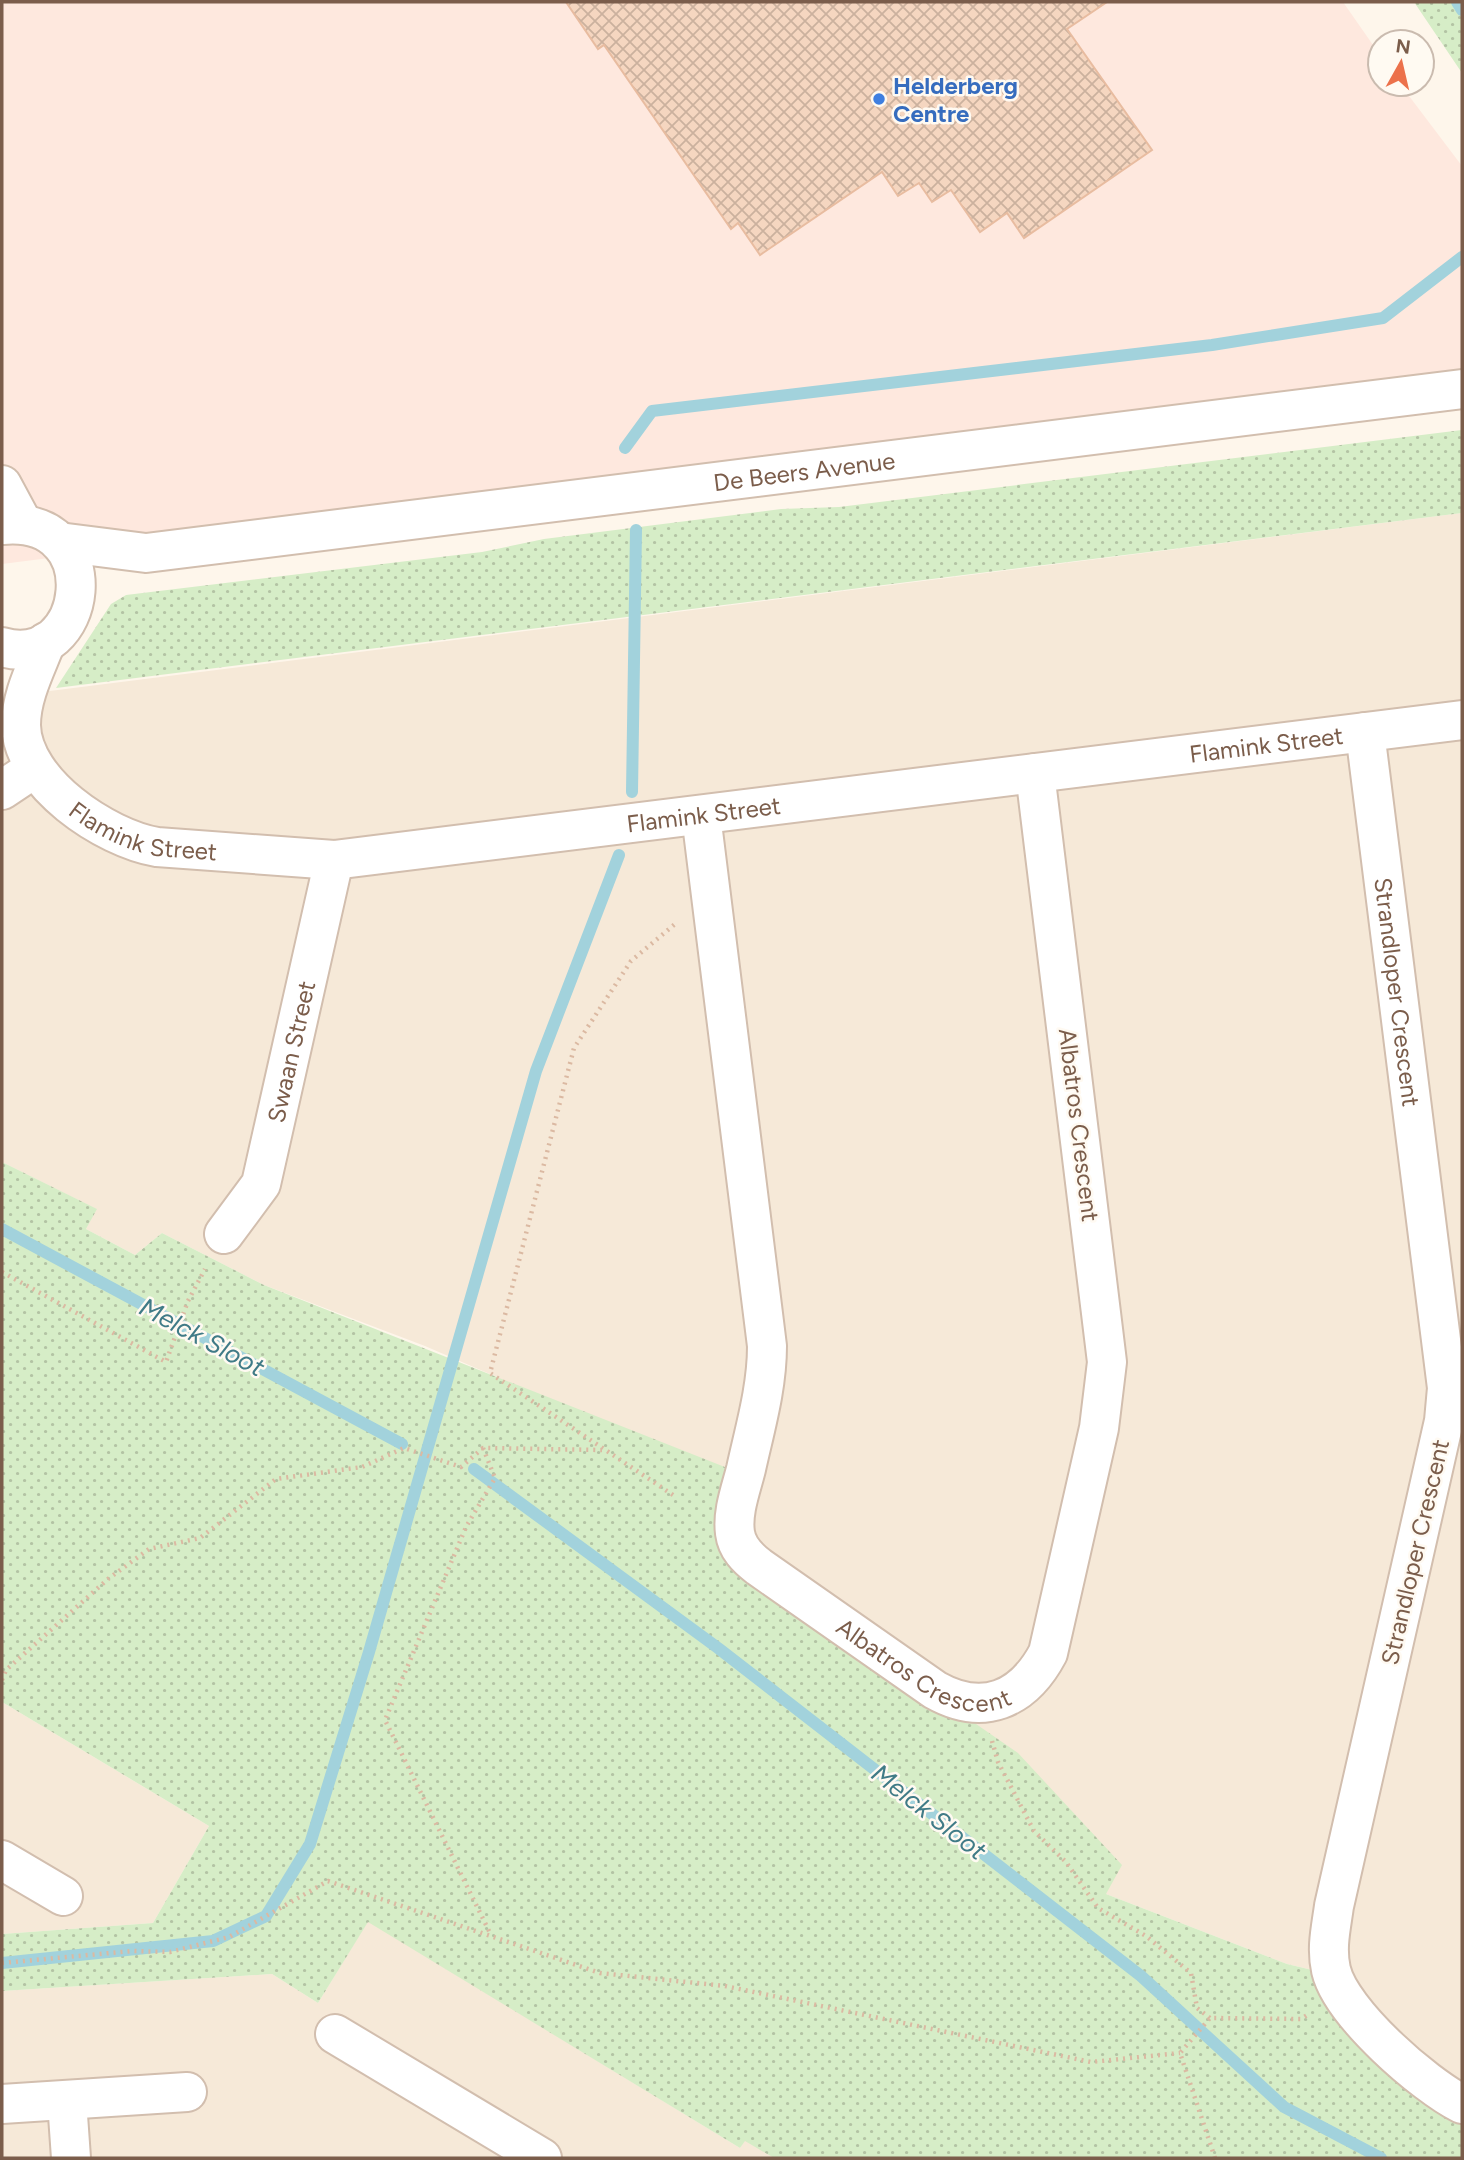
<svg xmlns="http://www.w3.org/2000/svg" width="1464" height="2160" viewBox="0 0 1464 2160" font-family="Figtree,sans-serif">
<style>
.residential{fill:#f6e9d8}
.commercial{fill:#fee8de}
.grass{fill:url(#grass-dots)}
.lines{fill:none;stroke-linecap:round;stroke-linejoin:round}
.stream{stroke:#a2d2dc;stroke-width:12}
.building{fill:url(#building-cross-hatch);stroke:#e8bca0;stroke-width:2}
.minor-casing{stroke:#d2beae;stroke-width:42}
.tertiary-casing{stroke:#d2beae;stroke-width:42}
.path{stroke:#dbb9a2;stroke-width:4.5;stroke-dasharray:2 5;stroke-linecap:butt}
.minor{stroke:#fff;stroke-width:38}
.tertiary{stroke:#fff;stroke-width:38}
.shop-dot{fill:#3f7fe0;stroke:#fffaf2;stroke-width:2.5}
.labels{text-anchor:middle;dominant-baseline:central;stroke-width:5;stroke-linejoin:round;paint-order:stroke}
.shop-label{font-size:24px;font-weight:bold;fill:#366cbe;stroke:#fffaf2;text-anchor:start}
.street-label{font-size:24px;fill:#7b5d4b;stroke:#fffaf2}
.water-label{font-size:26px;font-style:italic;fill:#407b87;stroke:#fffaf2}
</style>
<defs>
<pattern id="grass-dots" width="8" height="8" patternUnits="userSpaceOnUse" patternTransform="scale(1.75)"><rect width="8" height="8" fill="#d6edc7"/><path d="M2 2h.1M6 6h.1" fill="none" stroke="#b3c3a4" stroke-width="1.8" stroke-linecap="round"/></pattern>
<pattern id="building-cross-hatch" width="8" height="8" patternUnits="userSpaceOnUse" patternTransform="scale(1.75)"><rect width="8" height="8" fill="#f5d6c0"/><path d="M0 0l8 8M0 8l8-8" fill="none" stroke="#cbb19e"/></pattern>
</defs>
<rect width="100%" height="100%" fill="#fef6eb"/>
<path class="residential" d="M1462 513V2107L1329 1974 1287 1964 1106 1894 759 1574 499 1378 425 1346 264 1285 162 1233 135 1255 86 1229 96 1209 2 1162V697Z
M2 1702 209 1826 153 1923 2 1934Z
M368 1921 740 2148 745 2140 774 2158H2V1991L272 1974 318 2003Z"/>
<path class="commercial" d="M2 2H1343L1380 55V84H1400L1462 166V379L2 564Z"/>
<path class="grass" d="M1414 2H1462V73Z
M1462 430V513L56 688 111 604 126 595 482 552 544 539 781 509 839 507Z
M2 1162 97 1209 86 1229 135 1255 162 1233 264 1285 740 1473 759 1574 1018 1753 1122 1865 1106 1894 1287 1964 1329 1974 1462 2107V2158H774L745 2141 740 2148 368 1922 318 2003 272 1974 2 1991V1934L153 1923 209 1826 2 1702Z"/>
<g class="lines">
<path class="stream" d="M1457 2 1462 10
M625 448 652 411 1212 345 1383 318 1462 257
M632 792 636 530
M2 1229 402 1444
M474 1469 718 1648 1141 1976 1284 2107 1381 2158
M2 1963 213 1941 266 1916 310 1844 369 1652 536 1071 619 855"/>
</g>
<path class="building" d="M566 2H1107L1067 29 1152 150 1024 238 1007 213 980 232 951 190 932 202 919 183 898 196 882 172 760 255 738 223 731 229 604 45 598 49Z"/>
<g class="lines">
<defs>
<g id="minor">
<path d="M2 485 23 524"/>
<path id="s1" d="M46 642C36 668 21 696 21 725 22 783 105 838 157 847L334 860 1462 720"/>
<path id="s2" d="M1365 732 1447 1388 1444 1421 1334 1906C1331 1928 1326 1948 1331 1970 1341 2013 1424 2085 1462 2104"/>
<path d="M2 790 35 768"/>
<path id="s3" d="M701 815 767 1346C767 1388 755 1428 746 1469 741 1489 732 1512 735 1533 737 1548 747 1558 759 1567L935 1690C983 1717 1023 1700 1048 1653L1099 1428 1107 1362 1035 773"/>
<path id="s4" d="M224 1234 261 1184 334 860"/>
<path d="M2 1860 63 1896"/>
<path d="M335 2034 542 2158"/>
<path d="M67 2101 71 2158"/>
<path d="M2 2104 187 2092"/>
</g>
<g id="tertiary">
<path d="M2 525C111 514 89 672 2 647"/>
<path id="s5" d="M59 542 146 553 1462 389"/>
</g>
</defs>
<use href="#minor" class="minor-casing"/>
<use href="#tertiary" class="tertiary-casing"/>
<path class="path" d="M2 1272 166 1362 188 1301 205 1269
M483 1448 495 1478 466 1527 385 1720 491 1935
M673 1495 490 1373 574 1048 631 961 675 924
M2 1680 6 1670 108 1579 149 1549 200 1538 276 1479 362 1467 404 1448 461 1467 483 1448 602 1450
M992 1741 998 1762 1034 1831 1066 1862 1098 1908 1146 1936 1191 1973 1197 2008 1210 2018
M2 1963 132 1951 170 1952 229 1937 328 1881 600 1973 725 1986 1091 2062 1180 2053
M1215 2158 1180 2053 1210 2018 1301 2019 1309 2014"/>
<use href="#minor" class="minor"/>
<use href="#tertiary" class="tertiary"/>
</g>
<circle class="shop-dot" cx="879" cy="99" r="7"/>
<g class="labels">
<g class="shop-label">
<text x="893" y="85">Helderberg<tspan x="893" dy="28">Centre</tspan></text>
</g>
<g class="street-label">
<text stroke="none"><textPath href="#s5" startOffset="751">De Beers Avenue</textPath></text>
<text stroke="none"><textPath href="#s1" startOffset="1398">Flamink Street</textPath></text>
<text stroke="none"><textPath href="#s1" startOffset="831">Flamink Street</textPath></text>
<text stroke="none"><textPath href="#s1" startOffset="264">Flamink Street</textPath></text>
<text stroke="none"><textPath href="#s2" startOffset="262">Strandloper Crescent</textPath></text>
<text stroke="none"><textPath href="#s4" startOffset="198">Swaan Street</textPath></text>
<text transform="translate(1079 1125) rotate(83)">Albatros Crescent</text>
<text transform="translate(1415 1552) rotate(-77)">Strandloper Crescent</text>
<text stroke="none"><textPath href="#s3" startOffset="964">Albatros Crescent</textPath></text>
</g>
<g class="water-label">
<text transform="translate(202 1337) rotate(28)">Melck Sloot</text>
<text transform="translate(929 1812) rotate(38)">Melck Sloot</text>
</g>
</g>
<rect width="1464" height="2160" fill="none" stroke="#7b5d4b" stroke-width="7"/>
<g transform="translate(1401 63) rotate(8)"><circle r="33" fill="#fffaf2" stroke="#cabbaf" stroke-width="2"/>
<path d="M0-5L12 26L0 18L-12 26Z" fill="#ec714b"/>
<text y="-10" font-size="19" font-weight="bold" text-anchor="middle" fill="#7b5d4b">N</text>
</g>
</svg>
